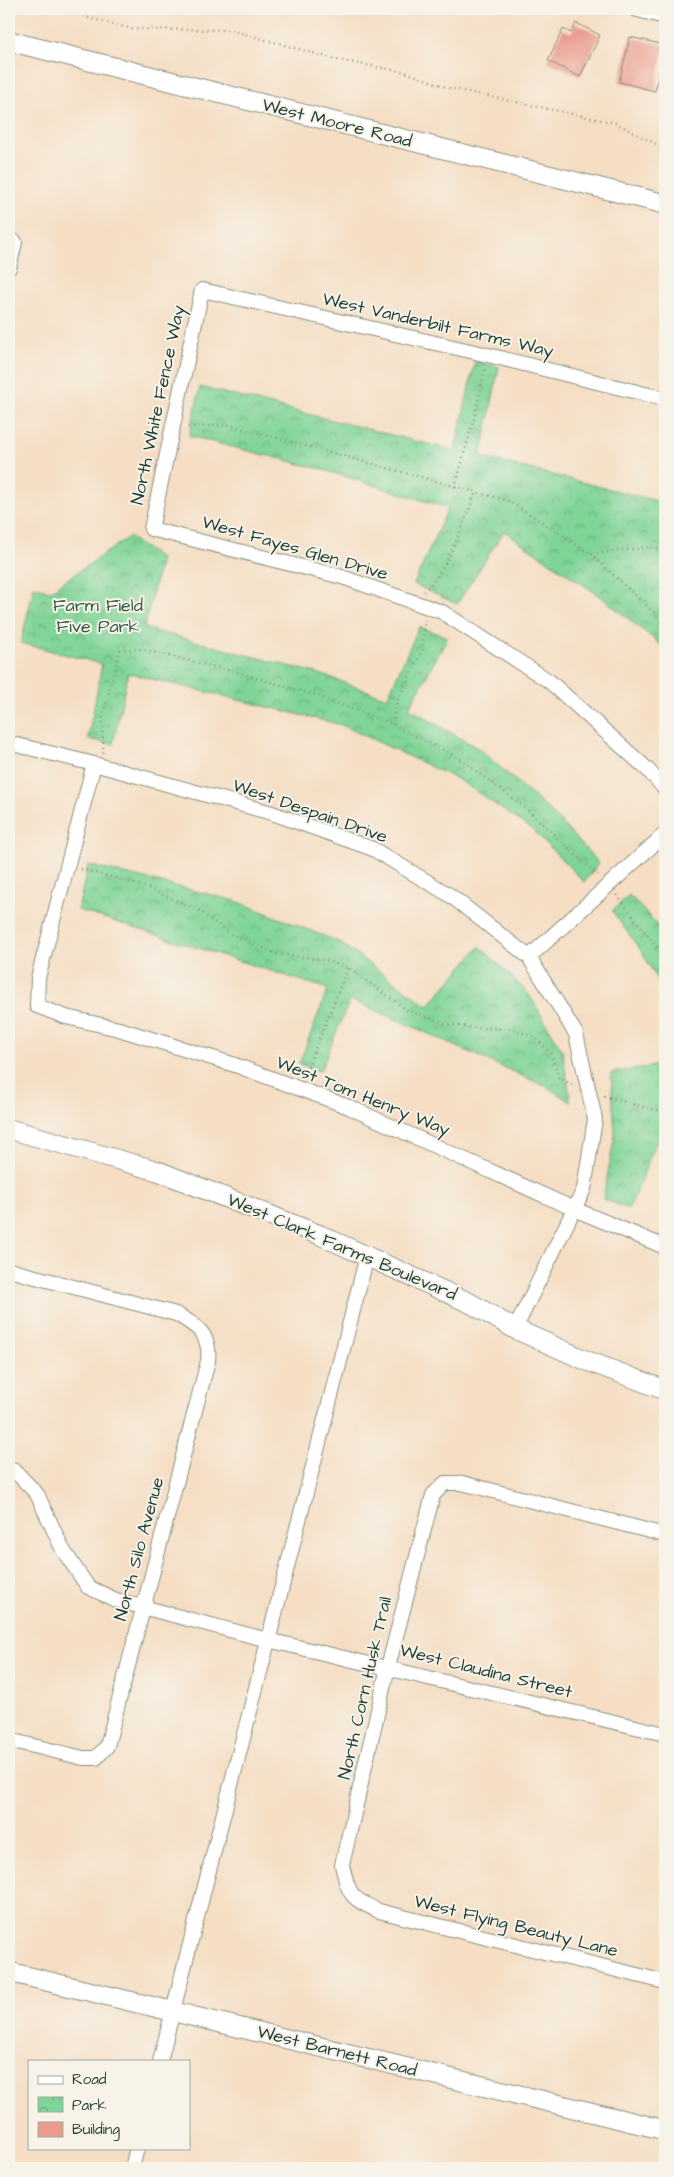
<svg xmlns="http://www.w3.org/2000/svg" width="674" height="2177" viewBox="0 0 674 2177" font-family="'Architects Daughter',sans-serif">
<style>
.park{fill:url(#park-crowns);stroke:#4f8866}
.building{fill:#ea9b8e}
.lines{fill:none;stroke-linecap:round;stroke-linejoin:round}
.street-casing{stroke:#8a8e7c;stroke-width:16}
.secondary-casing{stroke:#8a8e7c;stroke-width:21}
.path{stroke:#8a8e7c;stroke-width:2.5;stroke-dasharray:1 4;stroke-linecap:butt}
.street{stroke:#fff;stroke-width:14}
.secondary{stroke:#fff;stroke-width:19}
.labels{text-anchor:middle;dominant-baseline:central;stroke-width:4;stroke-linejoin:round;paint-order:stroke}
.street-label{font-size:18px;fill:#1f3d34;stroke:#f7f3e8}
.park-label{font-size:18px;fill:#325b48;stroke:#f7f3e8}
</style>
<defs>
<pattern id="park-crowns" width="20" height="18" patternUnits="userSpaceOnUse" patternTransform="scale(1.25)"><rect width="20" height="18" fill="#7fd498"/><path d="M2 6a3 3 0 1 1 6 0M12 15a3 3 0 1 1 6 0" fill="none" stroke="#67ad7d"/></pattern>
</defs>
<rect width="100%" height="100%" fill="#f7f3e8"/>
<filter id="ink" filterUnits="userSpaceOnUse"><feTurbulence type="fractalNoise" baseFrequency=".02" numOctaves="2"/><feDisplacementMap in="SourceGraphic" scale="10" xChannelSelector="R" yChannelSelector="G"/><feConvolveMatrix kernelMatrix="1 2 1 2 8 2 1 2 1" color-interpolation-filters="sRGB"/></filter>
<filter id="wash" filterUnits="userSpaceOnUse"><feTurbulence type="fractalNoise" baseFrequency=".0096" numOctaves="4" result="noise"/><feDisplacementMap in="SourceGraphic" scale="20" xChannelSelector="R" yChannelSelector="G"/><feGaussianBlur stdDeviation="1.12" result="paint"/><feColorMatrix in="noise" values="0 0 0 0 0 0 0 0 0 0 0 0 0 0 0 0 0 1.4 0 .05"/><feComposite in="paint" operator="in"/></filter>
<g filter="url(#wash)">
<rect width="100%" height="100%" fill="#f5dec4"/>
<path class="park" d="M475 361 499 367 481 457 665 503V648L600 596 504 531 457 604 414 584 448 508 321 469 189 436 200 387 455 451Z
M129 537 161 559 144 628 320 674 387 698 419 627 448 637 409 708 479 749 550 811 599 863 584 882 533 830 459 780 342 725 128 673 113 744 88 739 102 664 21 643 34 586 50 591Z
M88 865 236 901 339 942 428 1006 480 946 528 993 562 1050 571 1102 547 1087 389 1016 350 1000 320 1071 299 1064 328 989 78 910Z
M629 895 665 933V995L644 955 612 911Z
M665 1064V1140L658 1138 629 1209 603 1199 615 1134 611 1073Z"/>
<g id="blocks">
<path class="building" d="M576 23 600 35 580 77 548 61 563 29 571 33Z
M630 37 665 45 655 91 619 82Z"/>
</g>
</g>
<g filter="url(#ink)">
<use href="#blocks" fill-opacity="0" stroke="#8a8e7c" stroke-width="1"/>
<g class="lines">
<defs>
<path id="street" d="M634 9 665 17
M9 241 15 242 9 268
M665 399 488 355 202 290 151 529 342 577 442 612 549 681 647 769 665 789
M9 743 94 764 272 813 373 849 451 896 529 957 576 1034 595 1119 584 1189 515 1329
M94 764 38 978 37 1006 66 1017 119 1029 235 1065 349 1107 574 1209 665 1247
M529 957 665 834
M9 1270 176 1314C197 1326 211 1334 208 1361L107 1746 96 1758H83L9 1740
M9 1470 15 1471 37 1494 63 1550 88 1587 116 1600 268 1640 665 1734
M665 1535 462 1483H445L433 1495 388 1667 342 1865C349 1895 350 1898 379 1911L665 1982
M160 2061 367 1256
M132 2168 137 2148"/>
<path id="secondary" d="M9 41 665 204
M9 1129 158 1171 320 1235 470 1303 515 1329 585 1360 665 1390
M9 1972 665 2130"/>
</defs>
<use href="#street" class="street-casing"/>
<use href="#secondary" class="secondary-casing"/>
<path class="path" d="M70 9 85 17 132 29 231 30 338 60 405 72 449 88 616 123 665 149
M188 427 229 425 509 501 591 554 650 547 665 549
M455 487 476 412 485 369
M591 554 665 623
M424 592C450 565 462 526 476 492
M392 724 397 702 422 650 425 620
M103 753V714L120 650 141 649 236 672 315 695 392 724 457 757 523 806 598 875
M81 869 145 887 197 909 231 934 277 954 326 960 352 970 407 1010 445 1024 474 1028 513 1029 535 1037 551 1054 559 1078 573 1085
M617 895 665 958
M304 1076 348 968
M604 1096 650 1109 665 1111"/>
<use href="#street" class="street"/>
<use href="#secondary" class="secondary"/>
</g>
</g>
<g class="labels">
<g class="street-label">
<text transform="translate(337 123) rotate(14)">West Moore Road</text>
<text transform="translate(438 325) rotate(13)">West Vanderbilt Farms Way</text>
<text transform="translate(158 405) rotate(-78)">North White Fence Way</text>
<text transform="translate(295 548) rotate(16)">West Fayes Glen Drive</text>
<text transform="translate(310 811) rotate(19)">West Despain Drive</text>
<text transform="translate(363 1096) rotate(22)">West Tom Henry Way</text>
<text transform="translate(342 1247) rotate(23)">West Clark Farms Boulevard</text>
<text transform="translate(139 1549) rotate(-75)">North Silo Avenue</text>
<text transform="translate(486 1671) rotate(14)">West Claudina Street</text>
<text transform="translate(365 1688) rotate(-77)">North Corn Husk Trail</text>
<text transform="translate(516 1926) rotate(14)">West Flying Beauty Lane</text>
<text transform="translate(337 2051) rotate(14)">West Barnett Road</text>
</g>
<g class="park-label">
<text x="98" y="605">Farm Field<tspan x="98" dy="21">Five Park</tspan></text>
</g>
</g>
<rect width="674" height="2177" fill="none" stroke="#f7f3e8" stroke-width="30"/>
<rect x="28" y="2060" width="162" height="90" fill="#f7f3e8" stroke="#a1aaa0"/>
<rect x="38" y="2076" width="25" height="8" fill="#ffffff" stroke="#a1aaa0"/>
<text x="72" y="2084" font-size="15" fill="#1f3d34">Road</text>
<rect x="38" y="2097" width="25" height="15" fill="url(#park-crowns)" stroke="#a1aaa0"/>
<text x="72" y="2110" font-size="15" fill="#1f3d34">Park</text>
<rect x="38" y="2122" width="25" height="15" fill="#ea9b8e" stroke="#a1aaa0"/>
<text x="72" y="2134" font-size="15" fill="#1f3d34">Building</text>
</svg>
